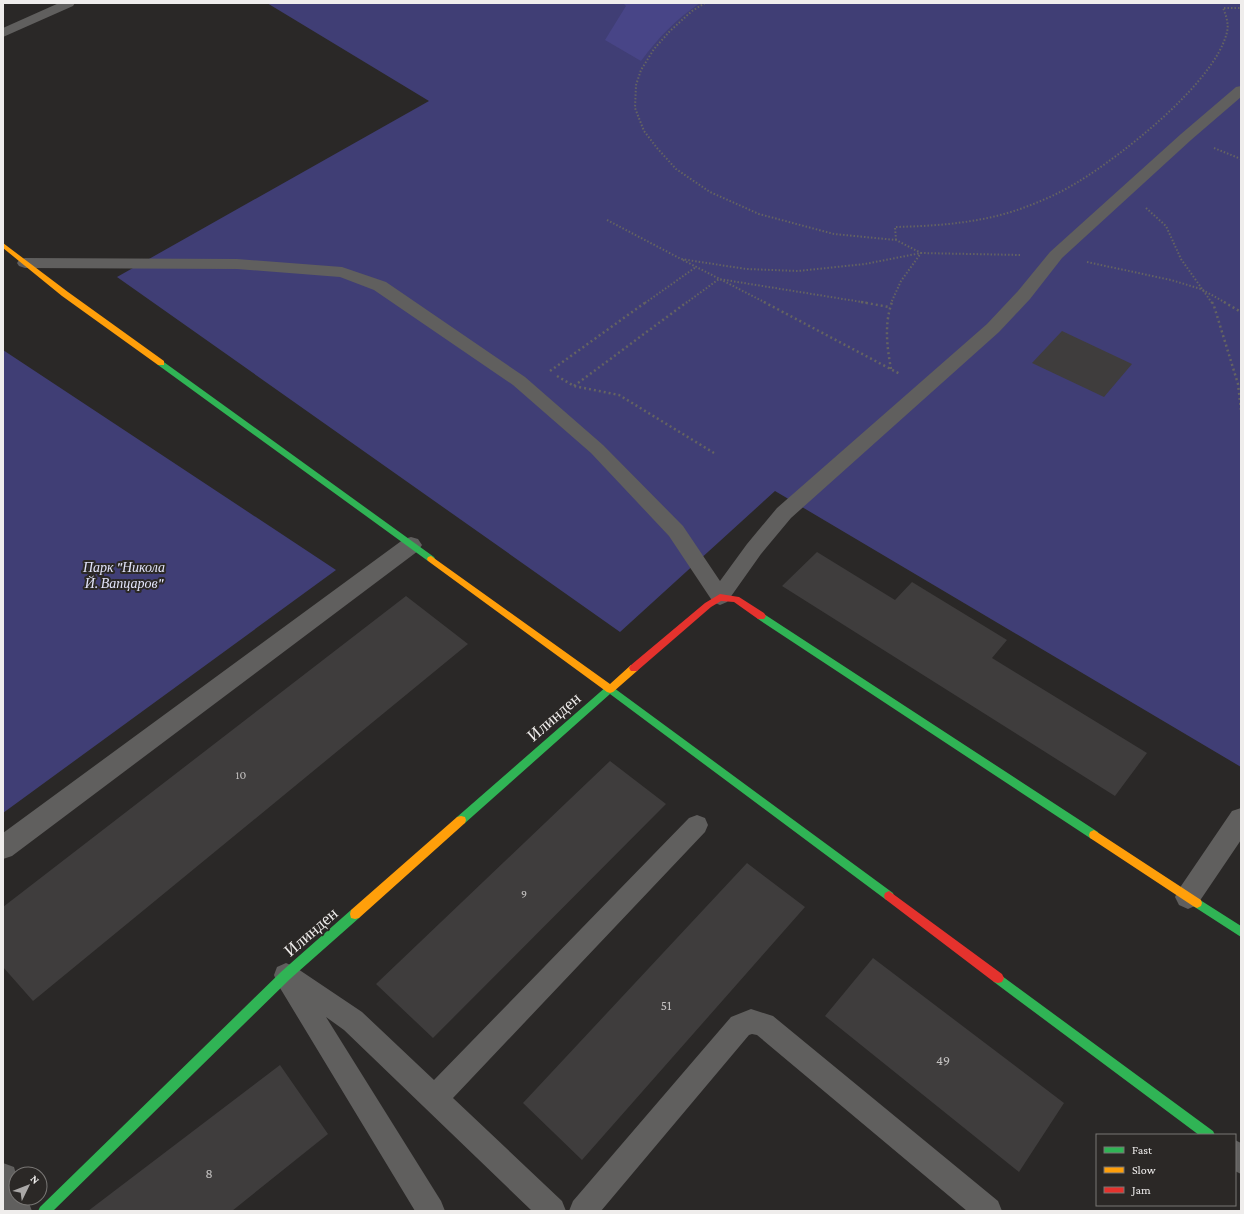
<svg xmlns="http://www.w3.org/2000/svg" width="1244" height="1214" viewBox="0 0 1244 1214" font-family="'Crimson Pro',serif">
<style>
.green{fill:#403e75}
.forest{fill:#484587}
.building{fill:#3f3d3d}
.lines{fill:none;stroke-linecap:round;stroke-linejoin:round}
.path-far1{stroke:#646362;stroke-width:2;stroke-dasharray:1.5 2;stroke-linecap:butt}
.path{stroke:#646362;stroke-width:2.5;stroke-dasharray:2 3;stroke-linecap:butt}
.lane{fill:#605f5e;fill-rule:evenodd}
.street{fill:#605f5e;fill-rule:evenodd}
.fast{fill:#30b455;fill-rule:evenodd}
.slow{fill:#ff9f0a;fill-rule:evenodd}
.jam{fill:#e5322d;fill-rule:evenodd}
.labels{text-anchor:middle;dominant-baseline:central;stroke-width:4;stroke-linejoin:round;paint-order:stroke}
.number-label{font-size:12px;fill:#c3c1c0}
.park-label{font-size:14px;font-style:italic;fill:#e1e3f9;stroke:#2b2826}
.near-number-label{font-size:14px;fill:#c3c1c0}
.near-street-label{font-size:17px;fill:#efedec;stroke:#2b2826}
</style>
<rect width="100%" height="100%" fill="#2a2827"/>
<path class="green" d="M267 3H1241V767L775 491 620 632 117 277 429 101Z
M3 350 336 570 3 813Z"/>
<path class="forest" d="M623 3H700C675 20 659 37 641 61L605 40 626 6Z"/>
<path class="building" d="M1062 331 1132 364 1104 397 1032 363Z
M817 552 895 600 912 582 1007 640 992 658 1147 753 1115 796 782 586Z
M406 596 468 644 33 1001 3 967V907Z
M610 761 666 804 433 1038 376 984Z
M747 863 805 907 582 1160 523 1103Z
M873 958 1064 1103 1019 1172 825 1016Z
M280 1065 328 1134 232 1211H88Z"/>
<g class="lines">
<path class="path-far1" d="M705 3 692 11 670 31 654 49 641 70 636 85 635 108 644 131 657 148 676 169 710 192 759 214 834 234 896 240 921 253 901 281 891 303
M1214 148 1241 159
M1146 208 1166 226 1181 259 1212 303
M607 220 681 259 746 269 798 271 865 264 921 253 1020 255
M896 240 895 227C937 226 980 223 1020 209 1040 202 1060 193 1078 182 1122 155 1215 83 1227 32 1229 24 1226 15 1223 8H1241
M683 260 766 303
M1087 262 1171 280 1201 289 1226 303
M645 303 696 267
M686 303 719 279 868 303"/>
<path class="path" d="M764 302 900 374
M861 302 889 307
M1212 302 1214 306 1238 384 1241 410
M1224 302 1241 312
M891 369C887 347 884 324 892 302
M550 371 646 302
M557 376 574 386 619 395 714 453
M574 386 687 302"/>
<path class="lane" d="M59 3H75L73 6 3 37V28Z
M1241 86V97L1191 140 1062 258 1030 299 999 332 791 518 761 554 727 602 720 605 713 602 669 536 591 453 513 385 374 290 340 277 237 269 25 268 19 266 17 263 19 260 25 258 237 259 342 267 386 282 525 377 603 445 683 526 720 581 747 544 777 508 987 324 1018 291 1050 252 1181 134 1236 87Z
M697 815 705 818 708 825 705 832 453 1098 562 1201 566 1211H532L344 1030 326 1017 441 1201 445 1211H415L277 983 274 975 277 967 286 963 295 967 362 1012 434 1080 689 818Z
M751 1009 773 1016 998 1201 1002 1211H967L757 1035 752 1034 749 1035 601 1211H569L573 1201 731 1017Z"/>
<path class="street" d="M411 537 418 539 422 545 418 551 12 856 3 859V833L404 539Z
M1241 808V840L1197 905 1188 909 1179 905 1175 897 1179 889 1232 811Z
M1235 1140 1241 1143V1174L1235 1171Z
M3 1163 14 1167 16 1174V1198H27L32 1211H3Z"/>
<path class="fast" d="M161 360 434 557 435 559 434 561H428L158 365V361Z
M761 612 1098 832 1099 835 1098 838 1094 840 1090 838 758 619 756 616 758 613Z
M610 685 893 893 894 896 893 899 889 901 885 899 610 694 465 823 461 824 457 823 456 820 457 817 607 686Z
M1197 898 1241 926V937L1193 906 1192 903 1193 900Z
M355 909 359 910 360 914 359 918 290 979 53 1211H38L40 1207 282 971 351 910Z
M998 973 1213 1131 1215 1135H1199L994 982 992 978 994 974Z"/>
<path class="slow" d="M3 243 68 292 164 361V365H158L62 296 3 248Z
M431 556 610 684 631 665H637L639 668 637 671 613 692 610 693 607 692 428 561 427 559 428 557Z
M461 816 465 817 466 820 465 823 359 918 355 919 351 918 350 914 351 910 457 817Z
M1094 830 1201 900 1202 903 1201 906 1197 908 1193 906 1090 838 1089 835 1090 832Z"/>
<path class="jam" d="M720 594 739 597 764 613 766 616 764 619H758L734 602 721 601 711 607 637 671H631L629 668 631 665 705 603Z
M889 891 1002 974 1004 978 1002 982 998 983 994 982 885 899 884 896 885 893Z"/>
</g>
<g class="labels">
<g class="number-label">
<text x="241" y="775">10</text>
<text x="524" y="894">9</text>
</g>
<g class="park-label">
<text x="124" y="567">Парк "Никола<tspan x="124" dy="16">Й. Вапцаров"</tspan></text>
</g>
<g class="near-number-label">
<text x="666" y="1005">51</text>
<text x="943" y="1060">49</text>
<text x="209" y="1173">8</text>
</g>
<g class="near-street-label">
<text transform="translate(554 717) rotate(-41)">Илинден</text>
<text transform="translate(311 932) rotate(-41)">Илинден</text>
</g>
</g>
<rect width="1244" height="1214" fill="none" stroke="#efedec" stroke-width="8"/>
<rect x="1096" y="1134" width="140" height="72" fill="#2b2826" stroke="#797775"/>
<rect x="1104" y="1147" width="20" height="6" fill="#30b455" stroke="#797775"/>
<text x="1132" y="1154" font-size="12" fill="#efedec">Fast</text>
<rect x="1104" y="1167" width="20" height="6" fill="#ff9f0a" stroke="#797775"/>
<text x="1132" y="1174" font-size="12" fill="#efedec">Slow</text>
<rect x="1104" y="1187" width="20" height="6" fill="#e5322d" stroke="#797775"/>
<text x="1132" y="1194" font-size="12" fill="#efedec">Jam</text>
<g transform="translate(28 1186) rotate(47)"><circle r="19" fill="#2b2826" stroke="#797775"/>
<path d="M0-3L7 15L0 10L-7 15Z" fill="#aaa8a7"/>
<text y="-6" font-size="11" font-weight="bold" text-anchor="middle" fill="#efedec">N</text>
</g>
</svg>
